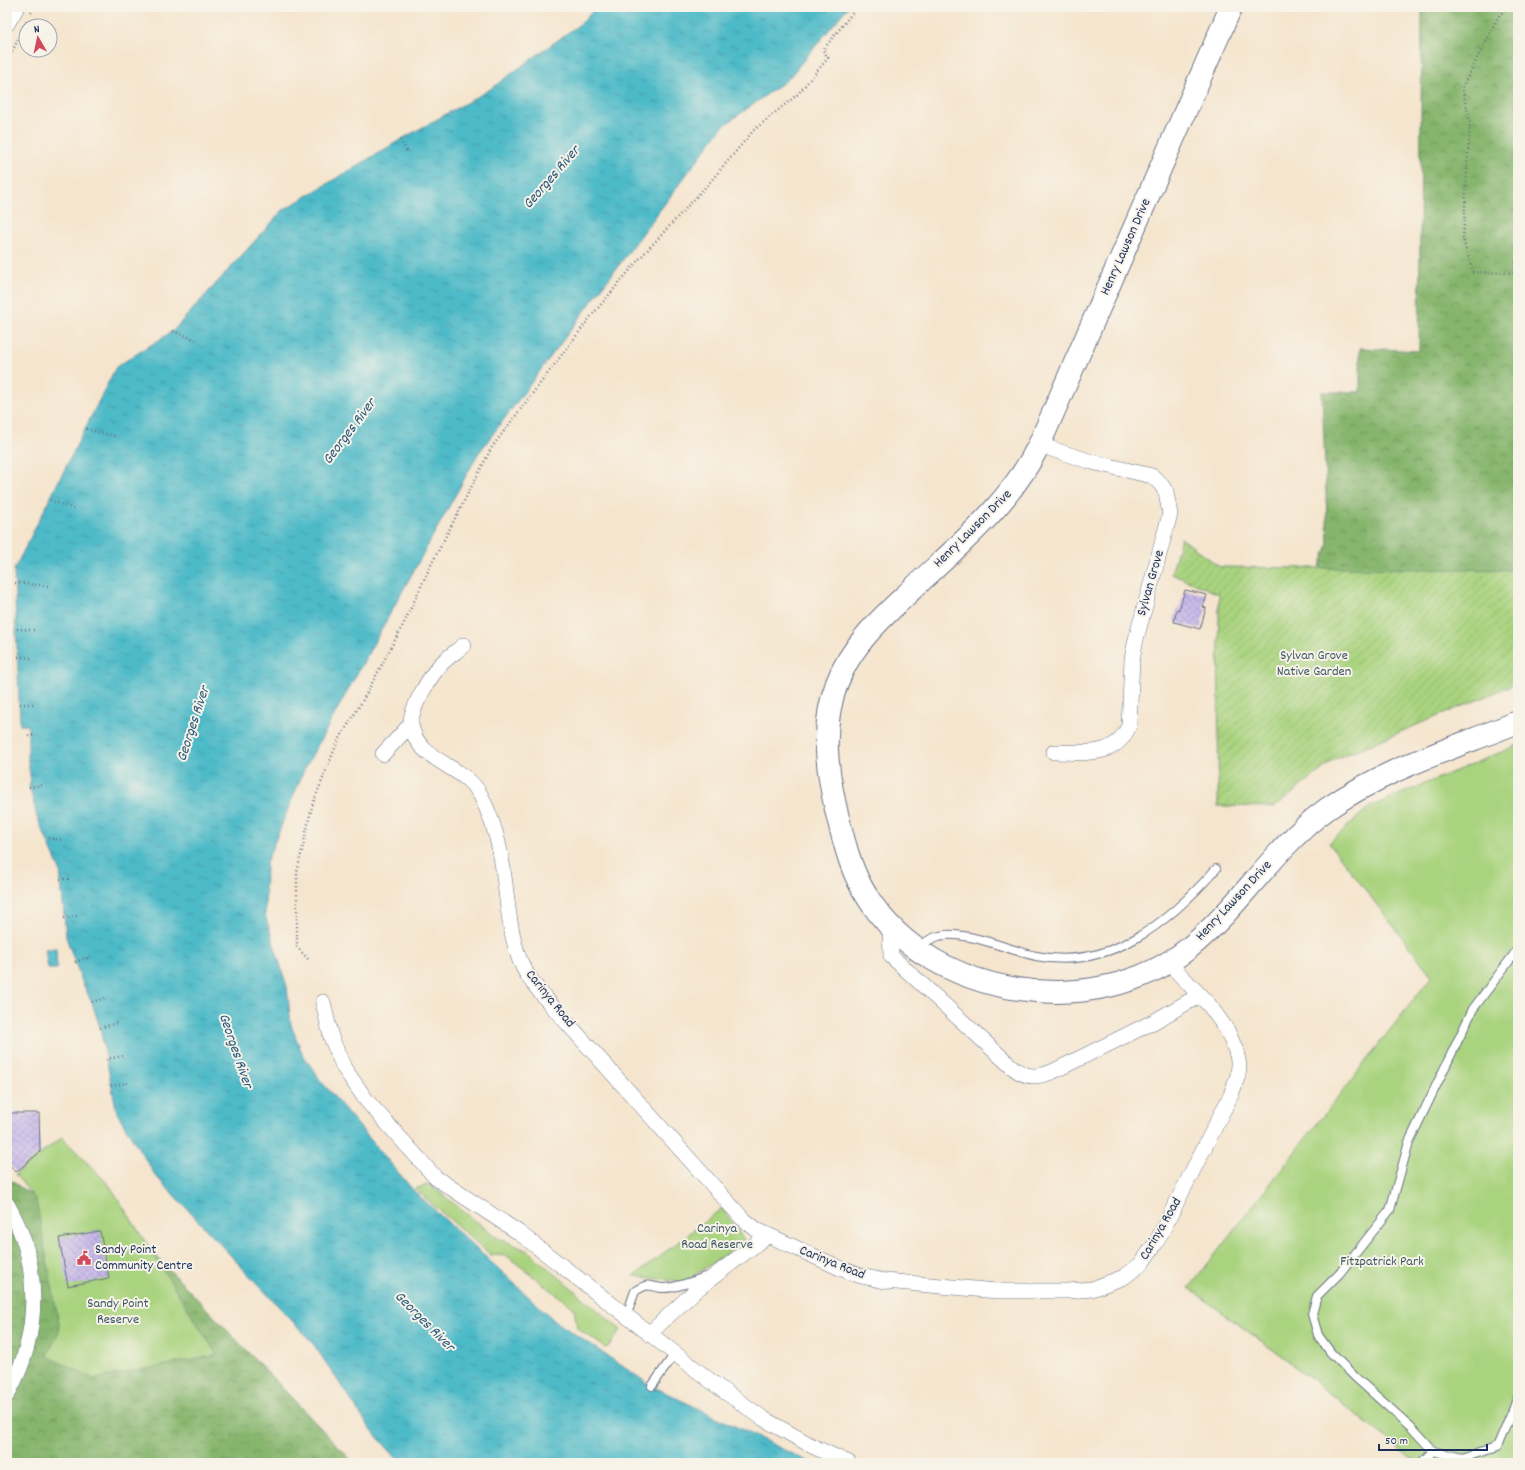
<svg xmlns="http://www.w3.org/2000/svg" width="1525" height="1470" viewBox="0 0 1525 1470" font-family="Dekko,sans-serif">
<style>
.forest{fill:url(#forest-crowns);stroke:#507266}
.park{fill:#a9d37e;stroke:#62816e}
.garden{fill:url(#garden-furrows);stroke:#62816e}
.water{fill:url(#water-ripples);stroke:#347493}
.building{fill:url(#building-cross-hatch)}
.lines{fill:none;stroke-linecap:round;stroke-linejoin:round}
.lane-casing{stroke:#676f85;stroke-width:10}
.street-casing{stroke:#676f85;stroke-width:16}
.secondary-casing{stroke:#676f85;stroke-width:24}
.path{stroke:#676f85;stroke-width:2.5;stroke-dasharray:1 3;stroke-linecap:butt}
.lane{stroke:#fff;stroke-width:8}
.street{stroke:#fff;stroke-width:15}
.secondary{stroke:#fff;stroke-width:22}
.labels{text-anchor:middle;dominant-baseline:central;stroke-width:4;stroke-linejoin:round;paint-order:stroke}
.street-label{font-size:14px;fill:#1b2f5e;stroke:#f7f3e8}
.park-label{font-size:14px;fill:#3e5866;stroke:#f7f3e8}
.poi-label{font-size:14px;fill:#1b2f5e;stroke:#f7f3e8;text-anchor:start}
.water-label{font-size:15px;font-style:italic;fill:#2a597e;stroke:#f7f3e8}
</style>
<defs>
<pattern id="forest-crowns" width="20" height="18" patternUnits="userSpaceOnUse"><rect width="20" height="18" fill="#86b56d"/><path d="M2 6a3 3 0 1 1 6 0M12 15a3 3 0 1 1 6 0" fill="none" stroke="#6d945d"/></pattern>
<pattern id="garden-furrows" width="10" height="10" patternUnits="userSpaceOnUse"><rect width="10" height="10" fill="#a9d37e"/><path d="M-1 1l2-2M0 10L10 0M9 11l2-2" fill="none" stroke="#91b56f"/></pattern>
<pattern id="water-ripples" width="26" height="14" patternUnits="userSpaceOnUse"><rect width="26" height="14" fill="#4ebac8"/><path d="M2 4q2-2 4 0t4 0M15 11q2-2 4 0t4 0" fill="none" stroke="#4098a6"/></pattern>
<pattern id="building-cross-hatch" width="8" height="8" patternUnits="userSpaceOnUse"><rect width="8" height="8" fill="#c6b6eb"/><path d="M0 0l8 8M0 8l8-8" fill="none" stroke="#a094c2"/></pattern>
</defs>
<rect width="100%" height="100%" fill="#f7f3e8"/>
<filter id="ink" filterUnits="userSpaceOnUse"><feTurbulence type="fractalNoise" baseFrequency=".025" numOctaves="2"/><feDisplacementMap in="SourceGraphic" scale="8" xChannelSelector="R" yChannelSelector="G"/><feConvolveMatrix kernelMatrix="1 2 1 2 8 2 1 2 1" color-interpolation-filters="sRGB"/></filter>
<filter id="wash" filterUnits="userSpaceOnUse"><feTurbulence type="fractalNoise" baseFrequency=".012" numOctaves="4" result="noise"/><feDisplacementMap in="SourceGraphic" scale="16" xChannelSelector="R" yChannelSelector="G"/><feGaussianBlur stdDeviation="0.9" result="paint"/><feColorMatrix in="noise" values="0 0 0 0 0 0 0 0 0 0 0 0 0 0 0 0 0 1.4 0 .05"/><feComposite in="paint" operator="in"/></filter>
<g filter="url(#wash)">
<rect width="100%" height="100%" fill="#f5e5ce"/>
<path class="forest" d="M1422 7H1518V570L1319 569 1328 544 1322 392H1360V348L1419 351Z
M7 1178 49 1207 140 1239 354 1463H7Z"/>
<path class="park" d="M1518 745V1463H1418L1292 1364 1189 1288 1432 976 1329 843 1369 807Z
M62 1137 110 1186 217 1355 94 1379 47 1356 60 1329 36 1200 15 1174Z
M429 1184 496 1237 528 1251 621 1330 608 1347 606 1348 577 1328 574 1308 507 1256 491 1255 415 1189Z
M722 1208 745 1241 685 1282 634 1276Z"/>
<path class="garden" d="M1181 538 1220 567 1518 570V683L1335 759 1275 807 1218 806 1219 594 1171 574Z"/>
<path class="water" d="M596 7H848L788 79 722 127 478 454 304 770 266 863 265 915 287 987 291 1025 302 1053 320 1080 414 1191 555 1321 652 1386 811 1463H401L371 1430 312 1342 155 1175 117 1113 100 1028 92 1002 82 982 66 937 60 870 37 817 29 784 31 781 28 761V725H20L14 570 116 367 173 331 282 211 400 140 489 90 584 21Z
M56 948 57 969H48L45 949Z"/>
<g id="blocks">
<path class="building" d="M1185 590 1207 595 1203 607 1206 608 1200 629 1174 622 1177 609 1179 610Z
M7 1113H39L40 1152 16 1172 7 1162V1143L13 1138 7 1131Z
M100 1231 109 1278 68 1286 59 1238Z"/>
</g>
</g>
<g filter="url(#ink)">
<use href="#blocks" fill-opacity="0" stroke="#676f85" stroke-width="1"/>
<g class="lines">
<defs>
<path id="lane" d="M917 947C924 943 931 938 939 936 963 929 1011 951 1036 956 1111 971 1170 921 1216 869
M625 1315 628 1311 635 1291C651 1282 646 1286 662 1288 671 1289 695 1281 705 1277
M652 1386 674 1355
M1433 1451 1412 1428 1355 1377 1331 1353 1318 1335 1312 1314 1317 1296 1339 1274 1390 1210 1409 1142 1473 1009 1518 949
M1421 1463 1433 1451 1462 1458 1497 1447 1518 1397"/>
<path id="street" d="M7 24 17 7
M1039 445 1092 462 1152 476 1160 483 1166 492 1170 514 1136 639 1132 659 1129 726C1115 759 1084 752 1054 752
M464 645C457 651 448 657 441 664 431 675 409 710 411 725 418 763 466 765 481 796 490 814 496 832 500 851 507 886 507 924 519 958 526 977 540 992 553 1007L742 1218 757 1230 842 1269 861 1276 885 1281 997 1291H1068L1092 1289 1124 1277 1141 1264 1157 1241 1231 1095 1238 1075 1239 1065 1236 1051 1227 1030 1210 1006 1168 962
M383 754 411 724
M890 927 891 956 1012 1067C1027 1079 1039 1078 1056 1070L1155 1021 1200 995
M323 1002 331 1037 344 1068 367 1101 436 1178 518 1232 721 1389 764 1419 812 1446 849 1463
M7 1204C42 1263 41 1336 7 1395
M649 1334 696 1290 768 1235"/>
<path id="secondary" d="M1231 7 1039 445C1009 506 954 549 905 596 878 621 850 648 837 683 820 728 827 773 838 818 845 846 852 874 868 898 932 999 1096 1023 1189 948 1240 907 1273 848 1327 809 1384 769 1454 748 1518 722"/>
</defs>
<use href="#lane" class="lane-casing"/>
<use href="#street" class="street-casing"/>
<use href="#secondary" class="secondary-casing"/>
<path class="path" d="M1508 7 1498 17 1462 88 1470 122 1463 240 1473 272 1518 273
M31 13 34 7
M7 62 27 21
M400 140 407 151
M1514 272 1518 250
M173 331 196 340
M86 429 117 437
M50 500 76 510
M15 583 49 586
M17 629 35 630
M18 657 31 658
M20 704H34
M28 736 35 735
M29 787 42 785
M48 838 61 840
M60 879H72
M64 918 77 916
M308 959 297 947V872L312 806 337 743 363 700 404 623 431 565 492 447 592 315 641 257 710 182 754 130 798 94 828 58 823 50 857 7
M75 962 93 956
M92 1002 105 998
M100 1028 116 1023
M106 1059 124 1056
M111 1086 128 1083"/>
<use href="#lane" class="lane"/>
<use href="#street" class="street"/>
<use href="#secondary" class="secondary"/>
</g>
</g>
<defs>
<symbol id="civic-bare" viewBox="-9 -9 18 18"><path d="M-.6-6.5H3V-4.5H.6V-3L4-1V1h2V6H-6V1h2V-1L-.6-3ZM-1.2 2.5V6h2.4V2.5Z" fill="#d1495b" stroke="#f7f3e8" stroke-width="2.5" paint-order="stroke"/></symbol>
</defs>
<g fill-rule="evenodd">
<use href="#civic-bare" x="74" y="1248" width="20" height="20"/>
</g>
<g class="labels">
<g class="street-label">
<text transform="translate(1126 247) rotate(-66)">Henry Lawson Drive</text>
<text transform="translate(973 529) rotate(-45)">Henry Lawson Drive</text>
<text transform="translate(1151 583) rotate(-74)">Sylvan Grove</text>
<text transform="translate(1234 901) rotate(-47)">Henry Lawson Drive</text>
<text transform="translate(550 999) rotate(51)">Carinya Road</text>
<text transform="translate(1161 1229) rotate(-60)">Carinya Road</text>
<text transform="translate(832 1263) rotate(22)">Carinya Road</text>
</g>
<g class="park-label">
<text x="1314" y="656">Sylvan Grove<tspan x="1314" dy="16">Native Garden</tspan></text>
<text x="717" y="1229">Carinya<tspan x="717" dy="16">Road Reserve</tspan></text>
<text x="1382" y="1262">Fitzpatrick Park</text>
<text x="118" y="1304">Sandy Point<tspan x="118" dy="16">Reserve</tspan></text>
</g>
<g class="poi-label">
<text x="95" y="1250">Sandy Point<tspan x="95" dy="16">Community Centre</tspan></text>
</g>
<g class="water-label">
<text transform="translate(552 178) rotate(-49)">Georges River</text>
<text transform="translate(350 432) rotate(-53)">Georges River</text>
<text transform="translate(194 724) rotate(-72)">Georges River</text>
<text transform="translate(235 1051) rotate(71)">Georges River</text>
<text transform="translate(424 1322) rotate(45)">Georges River</text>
</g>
</g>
<rect width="1525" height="1470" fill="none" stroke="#f7f3e8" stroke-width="24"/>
<g transform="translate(38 38) rotate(351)"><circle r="19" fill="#f7f3e8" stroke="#9fa5b1"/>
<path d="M0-3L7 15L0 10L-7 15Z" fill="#d1495b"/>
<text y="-6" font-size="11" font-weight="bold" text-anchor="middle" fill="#1b2f5e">N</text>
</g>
<path d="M1379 1444v6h108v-6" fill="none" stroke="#1b2f5e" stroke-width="2"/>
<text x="1385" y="1444" font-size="12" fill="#1b2f5e" stroke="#f7f3e8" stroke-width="3" paint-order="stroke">50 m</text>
</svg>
